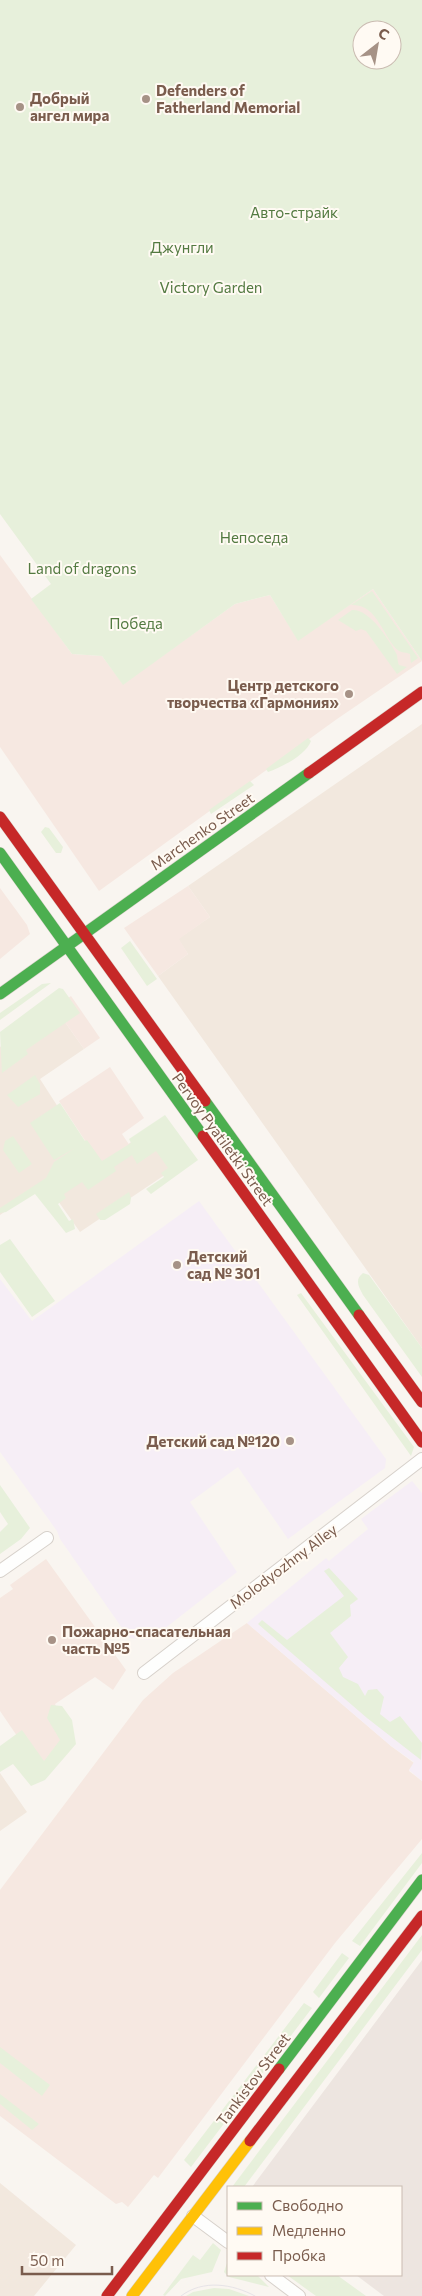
<svg xmlns="http://www.w3.org/2000/svg" width="422" height="2296" viewBox="0 0 422 2296" font-family="Commissioner,sans-serif">
<style>
.residential{fill:#f2e8de}
.commercial{fill:#f6e8e1}
.industrial{fill:#ede5e0}
.education{fill:#f6eef6}
.green{fill:#e7f0db;fill-rule:evenodd}
.lines{fill:none;stroke-linecap:round;stroke-linejoin:round}
.street-casing{stroke:#d7d1cb;stroke-width:14}
.fast-casing{stroke:#d9d2cb;stroke-width:12}
.slow-casing{stroke:#d9d2cb;stroke-width:12}
.jam-casing{stroke:#d9d2cb;stroke-width:12}
.street{stroke:#fefefd;stroke-width:12}
.fast{stroke:#4caf50;stroke-width:11}
.slow{stroke:#ffc107;stroke-width:11}
.jam{stroke:#c62828;stroke-width:11}
.tram{stroke:#e6e3e7;stroke-width:1}
.poi-dot{fill:#a69286;stroke:#fffaf3;stroke-width:2}
.labels{text-anchor:middle;dominant-baseline:central;stroke-width:4;stroke-linejoin:round;paint-order:stroke}
.poi-label{font-size:15px;font-weight:bold;fill:#7a5c4d;stroke:#fffaf3;text-anchor:start}
.park-label{font-size:15px;fill:#537a41;stroke:#fffaf3}
.street-label{font-size:15px;fill:#7a5c4d;stroke:#fffaf3}
</style>
<rect width="100%" height="100%" fill="#f9f5f0"/>
<path class="residential" d="M422 724V1348L158 976 188 954 178 939 210 917 188 886Z
M55 1008 84 1049 40 1079 96 1166 149 1130 175 1168 80 1232 46 1184 0 1215V1047Z
M0 1773 27 1812 0 1831Z
M0 2183 76 2245 34 2296H0Z"/>
<path class="commercial" d="M0 555 72 654 102 656 123 684 235 604 270 595 298 640 373 589 422 661 337 719 99 891 0 747Z
M188 886 210 917 179 939 188 954 158 976 124 928Z
M0 888 27 925 30 934 0 959Z
M71 996 100 1038 84 1049 55 1008Z
M110 1067 144 1118 122 1134 130 1146 101 1165 59 1101Z
M46 1559 126 1670 113 1690 95 1677 55 1704 71 1738 43 1774 0 1711V1598L13 1589 10 1585Z
M247 1623 391 1746 414 1763 409 1771 422 1781V1839L335 1943 158 2178 154 2175 128 2207 122 2202 116 2204 0 2116V1890L143 1700 173 1673Z"/>
<path class="industrial" d="M422 1960V2296H384L356 2275H401V2187H252Z"/>
<path class="education" d="M199 1201 386 1459 385 1468 288 1539 238 1467 190 1502 237 1572 150 1640 129 1638 60 1539 57 1531 0 1452V1279L32 1321Z
M412 1481 422 1493V1781L409 1770 414 1762 391 1746 247 1623 326 1558 329 1561 368 1529 361 1519Z"/>
<path class="green" d="M0 0H422V661L373 589 298 641 270 595 235 604 123 685 102 656 72 654 31 599 51 584 0 514ZM362 30H392V60H362Z
M372 591 418 658 411 663 410 654C406 652 402 653 399 651 383 639 378 603 351 605Z
M352 610C370 609 389 640 396 653 398 657 397 660 399 665L407 667 397 674 366 631 361 629 356 631 338 620Z
M308 738 311 741C306 755 282 767 268 772L266 769Z
M250 781 254 785 211 814 209 810Z
M45 827 49 828 63 847 61 853H56L41 832Z
M130 941 157 979 147 986 121 948Z
M51 983 0 1020V1013L42 984Z
M59 988 63 989 80 1013 26 1050 28 1054 2 1073 0 1032Z
M35 1075 40 1084V1094L18 1107 7 1095Z
M60 1103 85 1141 87 1140 102 1161 131 1143 129 1139 165 1115 198 1160 151 1194 146 1189 164 1177 161 1173 168 1168 156 1151 137 1164 132 1155 114 1167 116 1171 88 1190 82 1182 64 1194 66 1198 58 1204 69 1221 73 1219 75 1229 66 1233 35 1194 6 1212 0 1213V1208L46 1178 54 1162 75 1148 54 1160 30 1123Z
M13 1136 32 1164 19 1173 3 1150 5 1141Z
M129 1192 131 1198 130 1204 105 1220H100L96 1214Z
M10 1239 55 1301 32 1317 0 1272V1245Z
M363 1273 369 1275 422 1348V1377L363 1295C359 1287 354 1280 363 1273Z
M301 1293 414 1447 411 1456 297 1295Z
M0 1485 30 1528 21 1539 0 1554V1532L8 1524 0 1512Z
M329 1568 358 1599 350 1605 351 1616 330 1633 348 1657 339 1668 343 1677 358 1684 365 1696 368 1690 377 1689 384 1697 380 1714 390 1722 400 1716 422 1743 421 1760 367 1718 258 1624 262 1620 287 1640 344 1596 324 1571Z
M51 1705 62 1706 72 1720 76 1744 45 1780 31 1786 13 1764 0 1772V1746L22 1730 44 1761 60 1740 47 1718Z
M422 1853V1863L360 1946 352 1941Z
M422 1935V1950L244 2187H232Z
M342 1953 349 1958 319 1998 313 1992Z
M304 2003 312 2008 191 2167 184 2160Z
M0 2047 50 2085 42 2096 0 2063Z
M0 2094 39 2124 32 2130 0 2104Z
M213 2243 221 2250 212 2272 181 2279 165 2296 163 2295 193 2255 200 2260Z
M228 2260V2275H257L269 2287 229 2277 224 2272Z
M287 2275H337L366 2296H316Z
M214 2288 229 2289 249 2296H186L193 2292Z"/>
<g class="lines">
<defs>
<path id="street" d="M0 1571 47 1538
M144 1673 422 1459
M193 2216 228 2242
M271 2275 299 2296"/>
<path id="fast" d="M0 853 203 1136
M0 994 309 773
M205 1101 359 1315
M279 2069 422 1880"/>
<path id="slow" d="M132 2296 250 2141"/>
<path id="jam" d="M309 773 422 692
M0 817 205 1101
M203 1136 422 1442
M359 1315 422 1402
M250 2141 422 1916
M107 2296 279 2069"/>
</defs>
<use href="#street" class="street-casing"/>
<use href="#fast" class="fast-casing"/>
<use href="#slow" class="slow-casing"/>
<use href="#jam" class="jam-casing"/>
<use href="#street" class="street"/>
<use href="#fast" class="fast"/>
<use href="#slow" class="slow"/>
<use href="#jam" class="jam"/>
<path class="tram" d="M181 2296C203 2279 233 2284 255 2296"/>
</g>
<g class="poi-dot">
<circle cx="146" cy="99" r="5"/>
<circle cx="20" cy="107" r="5"/>
<circle cx="349" cy="694" r="5"/>
<circle cx="177" cy="1265" r="5"/>
<circle cx="290" cy="1441" r="5"/>
<circle cx="52" cy="1640" r="5"/>
</g>
<g class="labels">
<g class="poi-label">
<text x="156" y="90">Defenders of<tspan x="156" dy="17">Fatherland Memorial</tspan></text>
<text x="30" y="98">Добрый<tspan x="30" dy="17">ангел мира</tspan></text>
<text x="339" y="685" text-anchor="end">Центр детского<tspan x="339" dy="17">творчества «Гармония»</tspan></text>
<text x="187" y="1256">Детский<tspan x="187" dy="17">сад № 301</tspan></text>
<text x="280" y="1441" text-anchor="end">Детский сад №120</text>
<text x="62" y="1631">Пожарно-спасательная<tspan x="62" dy="17">часть №5</tspan></text>
</g>
<g class="park-label">
<text x="294" y="212">Авто-страйк</text>
<text x="182" y="247">Джунгли</text>
<text x="211" y="287">Victory Garden</text>
<text x="254" y="537">Непоседа</text>
<text x="82" y="568">Land of dragons</text>
<text x="136" y="623">Победа</text>
</g>
<g class="street-label">
<text transform="translate(202 831) rotate(-35)">Marchenko Street</text>
<text transform="translate(223 1139) rotate(54)">Pervoy Pyatiletki Street</text>
<text transform="translate(283 1566) rotate(-37)">Molodyozhny Alley</text>
<text transform="translate(253 2079) rotate(-53)">Tankistov Street</text>
</g>
</g>
<rect x="227" y="2186" width="175" height="90" fill="#fffaf3" stroke="#cabbb1"/>
<rect x="237" y="2202" width="25" height="8" fill="#4caf50" stroke="#cabbb1"/>
<text x="272" y="2211" font-size="15" fill="#7a5c4d">Свободно</text>
<rect x="237" y="2227" width="25" height="8" fill="#ffc107" stroke="#cabbb1"/>
<text x="272" y="2236" font-size="15" fill="#7a5c4d">Медленно</text>
<rect x="237" y="2252" width="25" height="8" fill="#c62828" stroke="#cabbb1"/>
<text x="272" y="2261" font-size="15" fill="#7a5c4d">Пробка</text>
<g transform="translate(377 45) rotate(31)"><circle r="24" fill="#fffaf3" stroke="#cabbb1"/>
<path d="M0-4L9 19L0 12L-9 19Z" fill="#a69286"/>
<text y="-8" font-size="14" font-weight="bold" text-anchor="middle" fill="#7a5c4d">С</text>
</g>
<path d="M22 2266v8h90v-8" fill="none" stroke="#7a5c4d" stroke-width="2.5"/>
<text x="30" y="2266" font-size="15" fill="#7a5c4d" stroke="#fffaf3" stroke-width="4" paint-order="stroke">50 m</text>
</svg>
